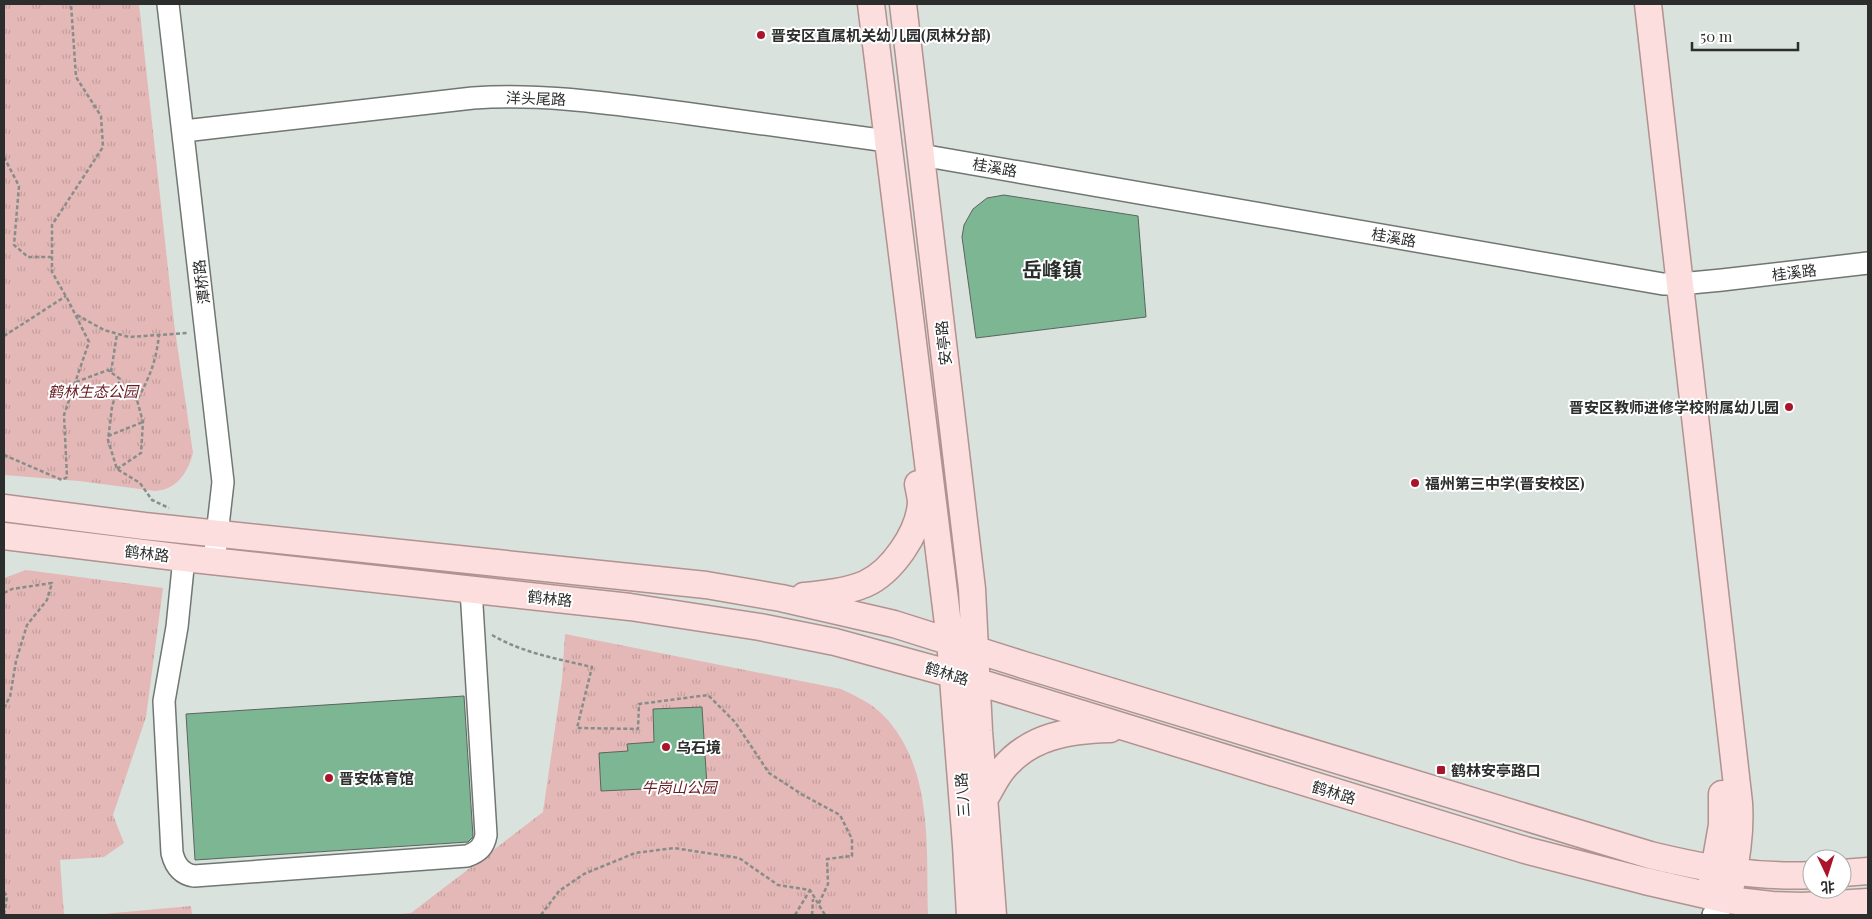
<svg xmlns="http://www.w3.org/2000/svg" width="1872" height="919" viewBox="0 0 1872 919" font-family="'Playfair Display','Noto Sans SC',serif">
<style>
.grass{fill:url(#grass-tufts)}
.building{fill:#7cb692;stroke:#5d645f}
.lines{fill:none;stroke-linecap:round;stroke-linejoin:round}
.minor-casing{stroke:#707772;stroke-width:24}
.major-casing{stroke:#b19290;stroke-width:29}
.path{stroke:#888d8a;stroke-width:2.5;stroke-dasharray:4 2.5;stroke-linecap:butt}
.minor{stroke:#fff;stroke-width:21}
.major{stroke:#fbdedd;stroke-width:26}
.poi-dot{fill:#aa142a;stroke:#fff;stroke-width:2}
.labels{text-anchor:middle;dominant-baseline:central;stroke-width:4;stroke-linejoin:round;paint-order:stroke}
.poi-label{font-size:15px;font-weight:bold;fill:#2b2e2c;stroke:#fff;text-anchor:start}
.street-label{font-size:15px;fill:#2b2e2c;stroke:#fff}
.park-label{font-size:15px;font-style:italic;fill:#691b20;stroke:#fff}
.district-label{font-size:20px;font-weight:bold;fill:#282e2a;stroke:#fff}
</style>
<defs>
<pattern id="grass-tufts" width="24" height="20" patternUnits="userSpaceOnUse" patternTransform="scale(1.25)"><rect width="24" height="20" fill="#e4b8b6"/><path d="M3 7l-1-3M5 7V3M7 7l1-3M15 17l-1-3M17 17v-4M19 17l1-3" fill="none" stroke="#c49e9d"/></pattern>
</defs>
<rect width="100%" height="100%" fill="#dae2dd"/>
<path class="grass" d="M4 4H139L174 323 193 453C188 472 177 490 155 491L79 481 4 475Z
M26 570 163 588 146 717 113 815 124 843 104 857 60 860 64 915H4V578Z
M565 634 841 689C856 696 871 703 883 715 934 767 926 848 928 915H386L411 913 543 812 562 680Z
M191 906 192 915H92Z"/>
<path class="building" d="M1004 195 1138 216 1146 317 976 338 962 237 964 225 973 209 987 198Z
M464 696 473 837 468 842 195 860 186 714Z
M702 707 707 786 601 791 599 753 628 751 627 744 654 742 653 709Z"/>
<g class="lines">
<defs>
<path id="minor" d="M168 4 223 482 214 561
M184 131 473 98C544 93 614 104 684 113 752 123 820 132 887 141
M921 155 1663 284H1680L1722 280 1868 263
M184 558 177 627 164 701 172 853C175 865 181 874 194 876L467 856C478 852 484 847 486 835L471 589
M1713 915 1728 900"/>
<path id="major" d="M871 4 950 640 966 845 970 915
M903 4 972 589 979 731 993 915
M1648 4 1739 803C1741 833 1736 861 1730 890
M4 508 144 526 706 585 781 598 894 624 1027 666 1650 855C1704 868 1756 878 1812 875
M4 536 184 558 630 607 760 627 835 642 952 674 1525 850 1645 881 1728 900 1772 905 1803 906 1868 902
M804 596C824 594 846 592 865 584 892 572 919 533 921 503 921 497 919 490 918 484
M984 800C990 790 995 779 1002 770 1029 736 1069 730 1110 729
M1842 873 1868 871
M1711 887 1722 825V794"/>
</defs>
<use href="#minor" class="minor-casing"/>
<use href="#major" class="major-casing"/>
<path class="path" d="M4 157 19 186 14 245 28 257H52
M77 315 104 330 129 337 188 333
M4 336 66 296
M111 372 117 334
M76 382 108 370 120 379 112 407 108 440 117 469 140 483 152 500 169 508
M116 391 137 400
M108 436 143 422
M4 455 62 480 67 477 64 415 89 342 68 300 52 272V225L103 147 101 116 76 77 71 4
M117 469 141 453 143 422 137 400C150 377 156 361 159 335
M4 593 12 589 52 583 47 600 27 625 16 661 10 697 4 707
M492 635C523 653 558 659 592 667L577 728 638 729 639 704 708 695 735 722 769 773 803 795 840 815 852 839V856L827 859 828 884 818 905
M4 766V771
M4 892 7 896 4 915
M541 915 559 891 584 874 635 853 674 848 739 858 778 885 810 890 825 915
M795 915 810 890
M812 915 813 899"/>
<use href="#minor" class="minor"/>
<use href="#major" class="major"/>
</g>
<g class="poi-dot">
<circle cx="761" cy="35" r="5"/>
<circle cx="1789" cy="407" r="5"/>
<circle cx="1415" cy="483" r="5"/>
<circle cx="666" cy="747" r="5"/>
<rect x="1436" y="765" width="10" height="10" rx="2.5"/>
<circle cx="329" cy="778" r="5"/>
</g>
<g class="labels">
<g class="poi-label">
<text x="771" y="35">晋安区直属机关幼儿园(凤林分部)</text>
<text x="1779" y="407" text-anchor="end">晋安区教师进修学校附属幼儿园</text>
<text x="1425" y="483">福州第三中学(晋安校区)</text>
<text x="676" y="747">乌石境</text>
<text x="1451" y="770">鹤林安亭路口</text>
<text x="339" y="778">晋安体育馆</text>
</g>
<g class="street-label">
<text transform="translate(536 98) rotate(2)">洋头尾路</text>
<text transform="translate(995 167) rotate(10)">桂溪路</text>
<text transform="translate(1394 237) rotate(10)">桂溪路</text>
<text transform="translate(1794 272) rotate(-7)">桂溪路</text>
<text transform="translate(201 282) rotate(-97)">潭桥路</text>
<text transform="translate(943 343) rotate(-96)">安亭路</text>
<text transform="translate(147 553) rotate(7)">鹤林路</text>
<text transform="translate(550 598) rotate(6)">鹤林路</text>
<text transform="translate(947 673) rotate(17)">鹤林路</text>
<text transform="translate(1334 792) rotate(17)">鹤林路</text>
<text transform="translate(962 795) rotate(-94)">三八路</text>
</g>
<g class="park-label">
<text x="93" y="391">鹤林生态公园</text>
<text x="679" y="787">牛岗山公园</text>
</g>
<g class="district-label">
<text x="1052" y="268">岳峰镇</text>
</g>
</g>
<rect width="1872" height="919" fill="none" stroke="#2b2e2c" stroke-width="10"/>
<g transform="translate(1827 874) rotate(176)"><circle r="24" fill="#ffffff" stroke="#aaabab"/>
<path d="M0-4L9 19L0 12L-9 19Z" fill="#aa142a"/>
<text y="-8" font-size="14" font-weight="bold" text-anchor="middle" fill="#2b2e2c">北</text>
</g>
<path d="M1692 42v8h106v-8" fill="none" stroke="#2b2e2c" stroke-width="2.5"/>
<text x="1700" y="42" font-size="15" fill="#2b2e2c" stroke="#ffffff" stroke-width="4" paint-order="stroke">50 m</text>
</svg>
